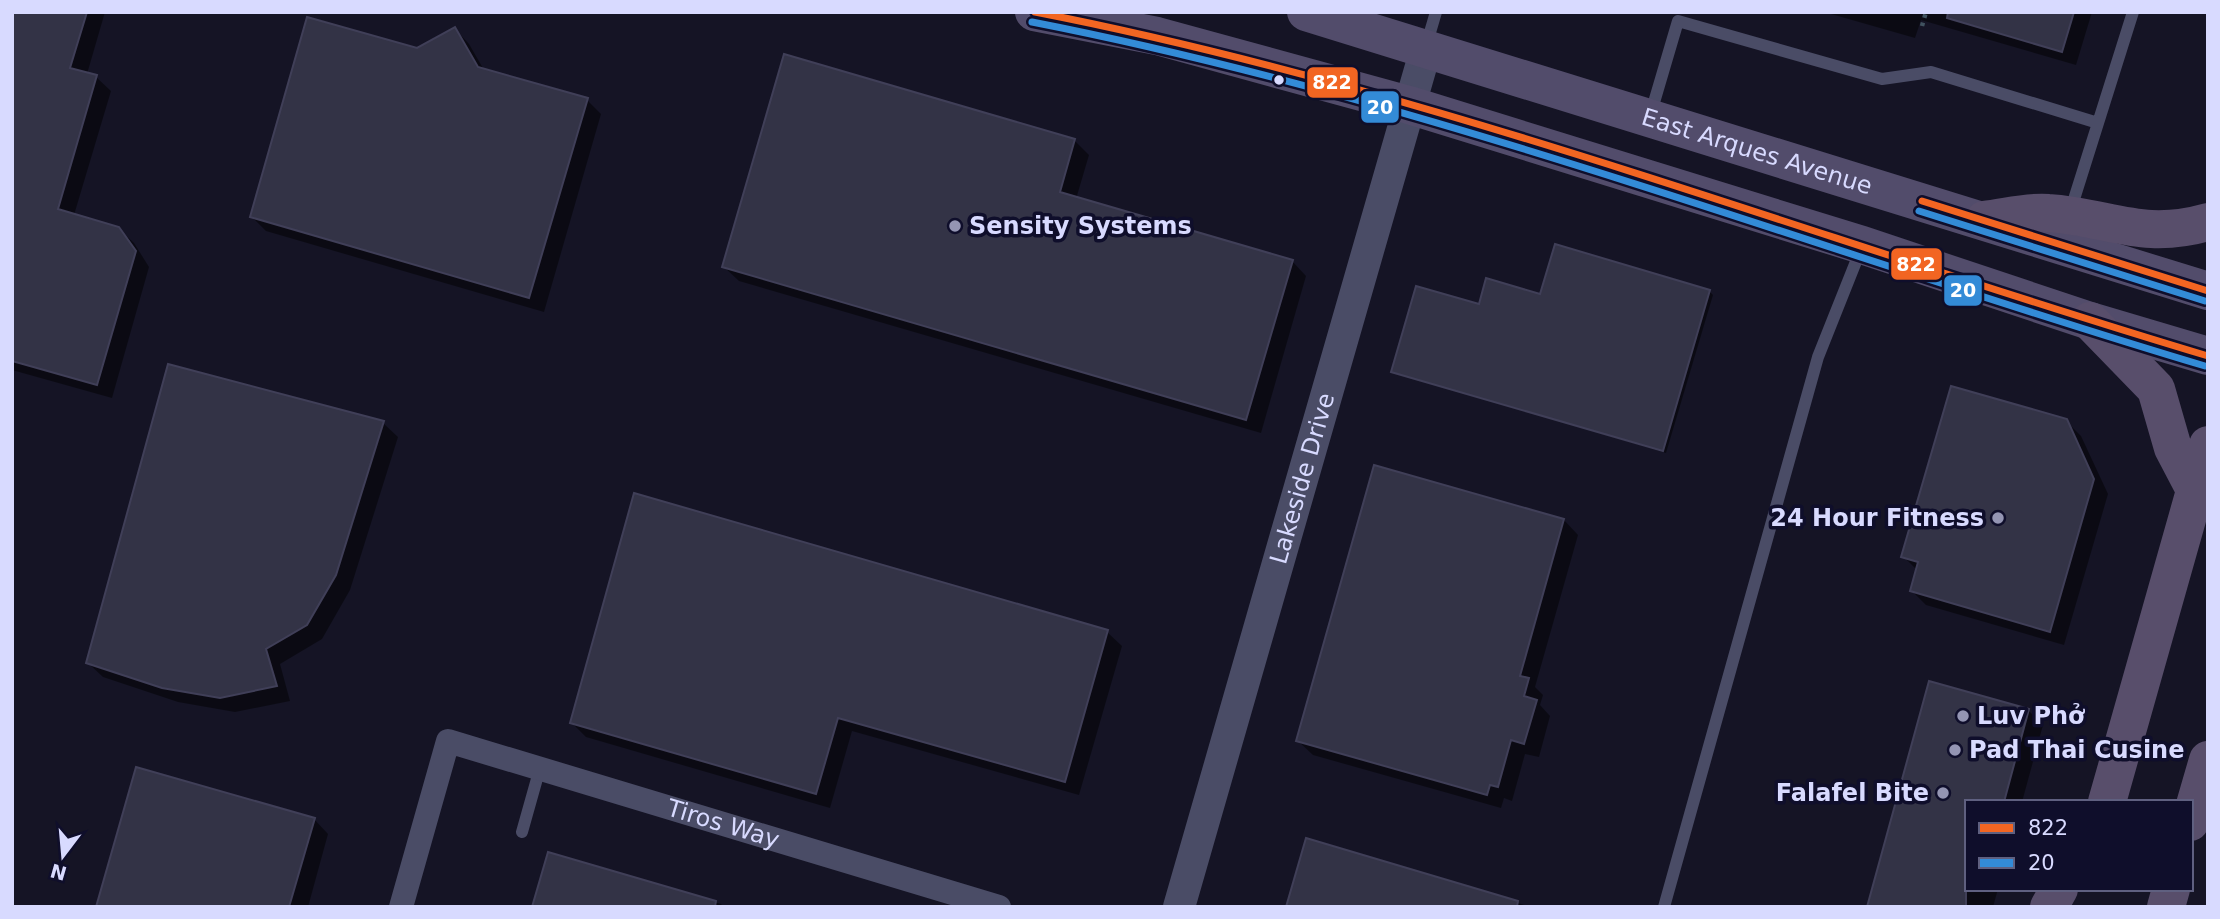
<svg xmlns="http://www.w3.org/2000/svg" width="2220" height="919" viewBox="0 0 2220 919" font-family="'DejaVu Sans',sans-serif">
<style>
.shadow{fill:#0007}
.building{fill:#333346;stroke:#403f58;stroke-width:2}
.lines{fill:none;stroke-linecap:round;stroke-linejoin:round}
.path{stroke:#40525f;stroke-width:4.5;stroke-dasharray:3.5 5;stroke-linecap:butt}
.service{stroke:#4a4c66;stroke-width:12}
.minor{stroke:#4a4c66;stroke-width:24}
.tertiary{stroke:#4a4c66;stroke-width:32}
.primary{stroke:#524c6b;stroke-width:38}
.trunk{stroke:#584e6b;stroke-width:38}
.bus-1-casing{stroke:#0f0e2b;stroke-width:12}
.bus-2-casing{stroke:#0f0e2b;stroke-width:12}
.bus-1{stroke:#f26522;stroke-width:7}
.bus-2{stroke:#338bd7;stroke-width:7}
.bus-dot{fill:#d8daff;stroke:#0f0e2b;stroke-width:2.5}
.poi-dot{fill:#9495b3;stroke:#0f0e2b;stroke-width:2.5}
.labels{text-anchor:middle;dominant-baseline:central;stroke-width:7;stroke-linejoin:round;paint-order:stroke}
.street-label{font-size:24px;fill:#d8daff;stroke:#0f0e2b}
.poi-label{font-size:24px;font-weight:bold;fill:#d8daff;stroke:#0f0e2b;text-anchor:start}
.line-badge{stroke:#0f0e2b;stroke-width:2.5}
.badge-label{font-size:19px;text-anchor:middle;font-weight:bold;fill:#fff}
</style>
<rect width="100%" height="100%" fill="#151425"/>
<path class="shadow" d="M12 12H105L87 74 96 77 111 91 74 215 118 228 134 243 149 267 112 398 12 370Z
M1824 12H2092L2076 65 1921 20 1915 38Z
M455 29 469 44 484 70 587 100 601 114 544 312 266 231 252 217 418 50Z
M1074 140 1089 155 1076 199 1292 261 1306 276 1261 433 739 281 724 267Z
M1709 291 1713 295 1666 453 1393 371 1480 306Z
M2066 421 2081 436 2108 494 2064 645 1926 605 1912 591 1918 571 1903 556Z
M383 423 398 437 350 590 322 639 280 664 290 701 235 712 178 702 103 677 88 663Z
M1564 520 1578 535 1535 687 1543 695 1540 705 1550 716 1539 757 1525 754 1512 801 1504 798 1501 808 1313 755 1298 741Z
M1107 632 1122 646 1079 795 852 731 830 808 586 737 572 723Z
M2028 710 2043 725 2022 802H1966V889H1998L1993 907H1869Z
M314 819 328 834 308 907H98Z
M1308 840 1531 907H1288Z
M549 855 721 904 724 907H534Z"/>
<path class="building" d="M12 12H87L70 68 97 75 58 209 119 227 136 251 97 385 12 361Z
M1948 12H2074L2062 52 1947 18Z
M307 17 417 48 455 27 478 67 588 98 529 298 250 217Z
M784 54 1075 139 1060 192 1293 260 1246 420 722 267Z
M1555 244 1710 290 1663 451 1391 372 1416 286 1479 304 1486 278 1540 294Z
M168 364 384 421 336 575 307 625 266 649 277 686 220 698 162 688 86 663Z
M1951 386 2067 419 2094 479 2050 632 1910 591 1918 562 1901 557Z
M1374 465 1564 519 1520 676 1529 678 1524 696 1537 700 1524 744 1511 740 1498 787 1490 785 1487 795 1296 741Z
M634 493 1108 630 1065 782 838 718 816 794 570 723Z
M1929 681 2029 709 2004 802H1966V907H1867Z
M136 767 315 818 289 907H96Z
M1306 838 1518 901 1517 907H1286Z
M548 852 716 901 715 907H532Z"/>
<g class="lines">
<path class="path" d="M1922 26 1926 12"/>
<path class="service" d="M1426 46 1436 12
M1650 116 1678 21 1882 79 1931 72 2098 123
M2070 212 2133 12
M522 832 540 768
M1664 907 1818 357 1861 249"/>
<path class="minor" id="s1" d="M401 907 448 741 999 907"/>
<path class="tertiary" id="s2" d="M1179 907 1426 49"/>
<g class="primary">
<path d="M1034 12 1157 36 1409 105 1862 245 2090 321 2208 356"/>
<path id="s3" d="M1306 12 2208 291"/>
</g>
<path class="trunk" d="M1984 220C2004 218 2027 211 2048 213 2110 217 2141 241 2208 222
M2090 321 2156 389 2173 448 2195 490
M2107 802 2208 445
M2190 822 2208 760
M2049 907 2059 889
M2166 907 2171 889"/>
<defs>
<path id="bus-1" d="M1035 12C1435 90 1818 240 2208 356
M1922 201 2208 291"/>
<path id="bus-2" d="M1032 22C1432 100 1815 250 2205 366
M1919 211 2205 301"/>
</defs>
<use href="#bus-1" class="bus-1-casing"/>
<use href="#bus-2" class="bus-2-casing"/>
<use href="#bus-1" class="bus-1"/>
<use href="#bus-2" class="bus-2"/>
</g>
<circle class="bus-dot" cx="1279" cy="80" r="6"/>
<g class="poi-dot">
<circle cx="955" cy="226" r="7"/>
<circle cx="1998" cy="518" r="7"/>
<circle cx="1963" cy="716" r="7"/>
<circle cx="1955" cy="750" r="7"/>
<circle cx="1943" cy="793" r="7"/>
</g>
<g class="labels">
<g class="street-label">
<text stroke="none"><textPath href="#s3" startOffset="472">East Arques Avenue</textPath></text>
<text stroke="none"><textPath href="#s2" startOffset="446">Lakeside Drive</textPath></text>
<text stroke="none"><textPath href="#s1" startOffset="460">Tiros Way</textPath></text>
</g>
<g class="poi-label">
<text x="969" y="226">Sensity Systems</text>
<text x="1984" y="518" text-anchor="end">24 Hour Fitness</text>
<text x="1977" y="716">Luv Phở</text>
<text x="1969" y="750">Pad Thai Cusine</text>
<text x="1929" y="793" text-anchor="end">Falafel Bite</text>
</g>
</g>
<g class="line-badge">
<rect x="1306" y="66" width="53" height="33" rx="7" fill="#f26522"/>
<rect x="1360" y="90" width="40" height="34" rx="7" fill="#338bd7"/>
<rect x="1890" y="247" width="53" height="34" rx="7" fill="#f26522"/>
<rect x="1943" y="274" width="40" height="33" rx="7" fill="#338bd7"/>
</g>
<g class="badge-label">
<text x="1332" y="89">822</text>
<text x="1380" y="114">20</text>
<text x="1916" y="271">822</text>
<text x="1963" y="297">20</text>
</g>
<rect width="2220" height="919" fill="none" stroke="#d8daff" stroke-width="28"/>
<rect x="1965" y="800" width="228" height="91" fill="#0f0e2b" stroke="#5f6080" stroke-width="2"/>
<rect x="1979" y="823" width="35" height="10" fill="#f26522" stroke="#5f6080" stroke-width="2"/>
<text x="2028" y="835" font-size="21" fill="#d8daff">822</text>
<rect x="1979" y="858" width="35" height="10" fill="#338bd7" stroke="#5f6080" stroke-width="2"/>
<text x="2028" y="870" font-size="21" fill="#d8daff">20</text>
<g transform="translate(63 856) rotate(196)" stroke="#0f0e2b" stroke-width="5" paint-order="stroke">
<path d="M0-5L12 26L0 18L-12 26Z" fill="#d8daff"/>
<text y="-10" font-size="19" font-weight="bold" text-anchor="middle" fill="#d8daff">N</text>
</g>
</svg>
